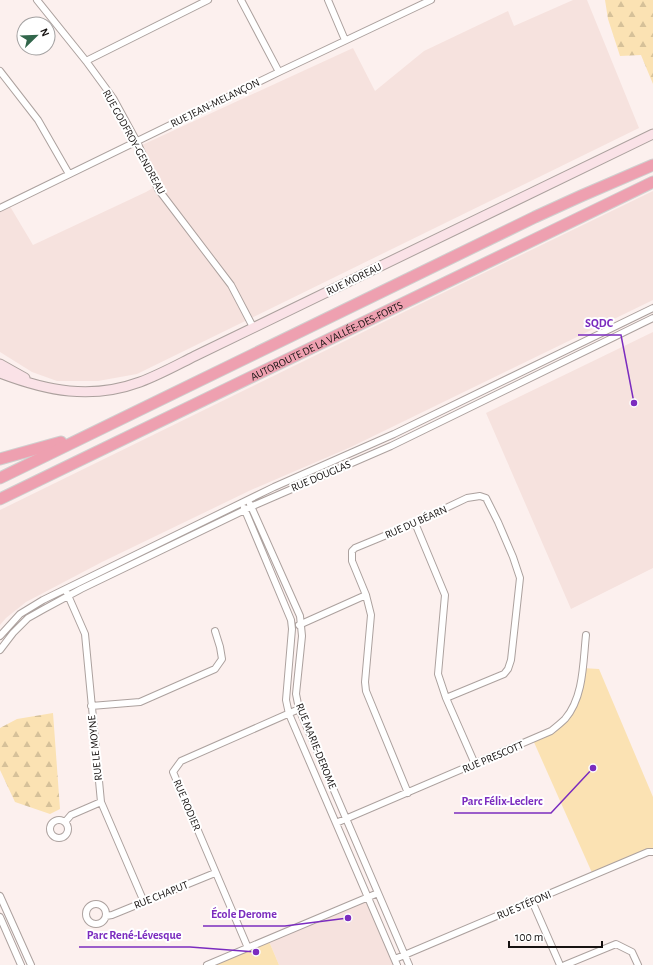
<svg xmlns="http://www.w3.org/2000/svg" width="653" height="965" viewBox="0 0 653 965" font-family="'Alegreya Sans',sans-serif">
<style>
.built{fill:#f6e2de}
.forest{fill:url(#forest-firs)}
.park{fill:#fbe2b3}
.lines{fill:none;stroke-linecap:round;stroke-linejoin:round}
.street-casing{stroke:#aca19e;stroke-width:8}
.secondary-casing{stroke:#aca19e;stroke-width:11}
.highway-casing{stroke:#d0d0cf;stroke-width:13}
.street{stroke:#fff;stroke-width:6}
.secondary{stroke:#fae2e7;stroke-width:9}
.highway{stroke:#eea0b0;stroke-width:11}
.labels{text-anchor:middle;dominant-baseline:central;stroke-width:4;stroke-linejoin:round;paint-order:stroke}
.street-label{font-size:11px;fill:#161211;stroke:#fff}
.leader{fill:none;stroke:#7b2cbf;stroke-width:1.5}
.callout-dot{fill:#7b2cbf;stroke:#fff;stroke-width:1.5}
.callout-label{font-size:12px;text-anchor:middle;font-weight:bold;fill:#7b2cbf;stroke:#fff;stroke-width:4;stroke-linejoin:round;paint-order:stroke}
</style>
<defs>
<pattern id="forest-firs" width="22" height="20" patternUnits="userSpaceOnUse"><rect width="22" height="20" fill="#fbe2b3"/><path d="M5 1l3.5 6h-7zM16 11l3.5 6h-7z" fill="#d6c199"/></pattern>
</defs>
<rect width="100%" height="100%" fill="#fcf0ee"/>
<path class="built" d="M573 0H587L639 128 137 374 98 381H57L32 372 0 352V207L8 203 33 245 146 192 158 185 142 145 353 48 375 91 424 51 508 11 514 26Z
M653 191V300L351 447 251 490 102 562 26 602 6 618 0 625V510L455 287Z
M653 332V568L571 609 486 413Z
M368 897 397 965H279L268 939Z"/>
<path class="forest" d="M605 0H653V84L641 55 620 56 608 19Z
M53 713 60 809 50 814 15 802 0 770V728L17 719Z"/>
<path class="park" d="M582 668 599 669 653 797V852L593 875 533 740 566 718 575 701Z
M268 939 279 965H207Z"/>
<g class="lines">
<defs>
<path id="street" d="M37 0 86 61 113 98 137 142 158 189 231 285 253 327
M241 0 279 72
M328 0 345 40
M86 61 208 0
M0 71 38 120 69 174
M0 208 279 72 431 0
M250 504 300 616 302 636 296 694 299 709 409 965
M244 508 291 620 292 629 286 700 289 714 397 965
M415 523 445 595 438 674 446 698 475 764
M67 593 85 634 101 802 144 902
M299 625 366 595
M0 636 20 614 43 600 274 487 394 434 653 308
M0 650 13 633 28 618 44 609 81 589 255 505 391 446 653 318
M91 706 140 702 215 669 222 659 220 647 215 631
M408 793 366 691 365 682 371 615 366 595 352 561V551L355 548 406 527 467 498 480 496 486 498 498 522 513 557 520 578 511 660 508 669 504 674 446 698
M50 829a9 9 0 1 1 18 0a9 9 0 1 1-18 0Z
M65 822 71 815 101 802
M336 823 551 731C556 727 561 723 565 719 584 697 583 662 586 635
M0 896 31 965
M532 901 560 965
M86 914a10 10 0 1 1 20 0a10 10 0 1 1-20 0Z
M106 916 112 915 215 873
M0 917 21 965
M248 948 173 772 181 761 299 709
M395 959 648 852H653
M207 965 378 893
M565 965 616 944 632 952 638 965"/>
<path id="secondary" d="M0 364 25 378
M0 373C47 391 91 400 140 382 159 375 177 365 195 356L653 134"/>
<g id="highway">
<path d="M0 459 61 442"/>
<path d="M0 478 535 217 581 196 653 165"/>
<path id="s1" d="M0 499 653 182"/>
</g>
</defs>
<use href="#street" class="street-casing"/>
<use href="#secondary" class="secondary-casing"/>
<use href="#highway" class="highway-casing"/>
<use href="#street" class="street"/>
<use href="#secondary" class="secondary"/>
<use href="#highway" class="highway"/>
</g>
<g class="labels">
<g class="street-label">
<text transform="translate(215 103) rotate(-26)">RUE JEAN-MELANÇON</text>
<text transform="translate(134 142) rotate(61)">RUE GODFROY-GENDREAU</text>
<text transform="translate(354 279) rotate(-26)">RUE MOREAU</text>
<text stroke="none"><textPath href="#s1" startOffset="363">AUTOROUTE DE LA VALLÉE-DES-FORTS</textPath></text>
<text transform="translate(321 476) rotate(-23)">RUE DOUGLAS</text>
<text transform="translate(416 522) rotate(-24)">RUE DU BÉARN</text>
<text transform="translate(316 746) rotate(68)">RUE MARIE-DEROME</text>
<text transform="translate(95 748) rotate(-96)">RUE LE MOYNE</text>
<text transform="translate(493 757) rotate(-23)">RUE PRESCOTT</text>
<text transform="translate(187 805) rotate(67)">RUE RODIER</text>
<text transform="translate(161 895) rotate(-22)">RUE CHAPUT</text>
<text transform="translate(524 905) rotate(-23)">RUE STÉFONI</text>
</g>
</g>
<path class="leader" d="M634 403L621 335H578M593 768L551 813H454M348 918L285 926H203M256 952L190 947H79"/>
<g class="callout-dot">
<circle cx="634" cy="403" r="4"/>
<circle cx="593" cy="768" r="4"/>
<circle cx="348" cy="918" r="4"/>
<circle cx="256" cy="952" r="4"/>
</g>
<g class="callout-label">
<text x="599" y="327">SQDC</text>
<text x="502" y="805">Parc Félix-Leclerc</text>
<text x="244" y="918">École Derome</text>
<text x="134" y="939">Parc René-Lévesque</text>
</g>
<g transform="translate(36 36) rotate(67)"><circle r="19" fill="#ffffff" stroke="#a2a0a0"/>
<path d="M0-3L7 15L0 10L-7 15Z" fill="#31664b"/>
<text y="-6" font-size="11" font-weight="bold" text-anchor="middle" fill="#161211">N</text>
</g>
<path d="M509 941v6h93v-6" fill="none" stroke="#161211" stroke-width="2"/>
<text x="515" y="941" font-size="12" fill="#161211" stroke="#ffffff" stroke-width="3" paint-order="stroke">100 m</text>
</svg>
